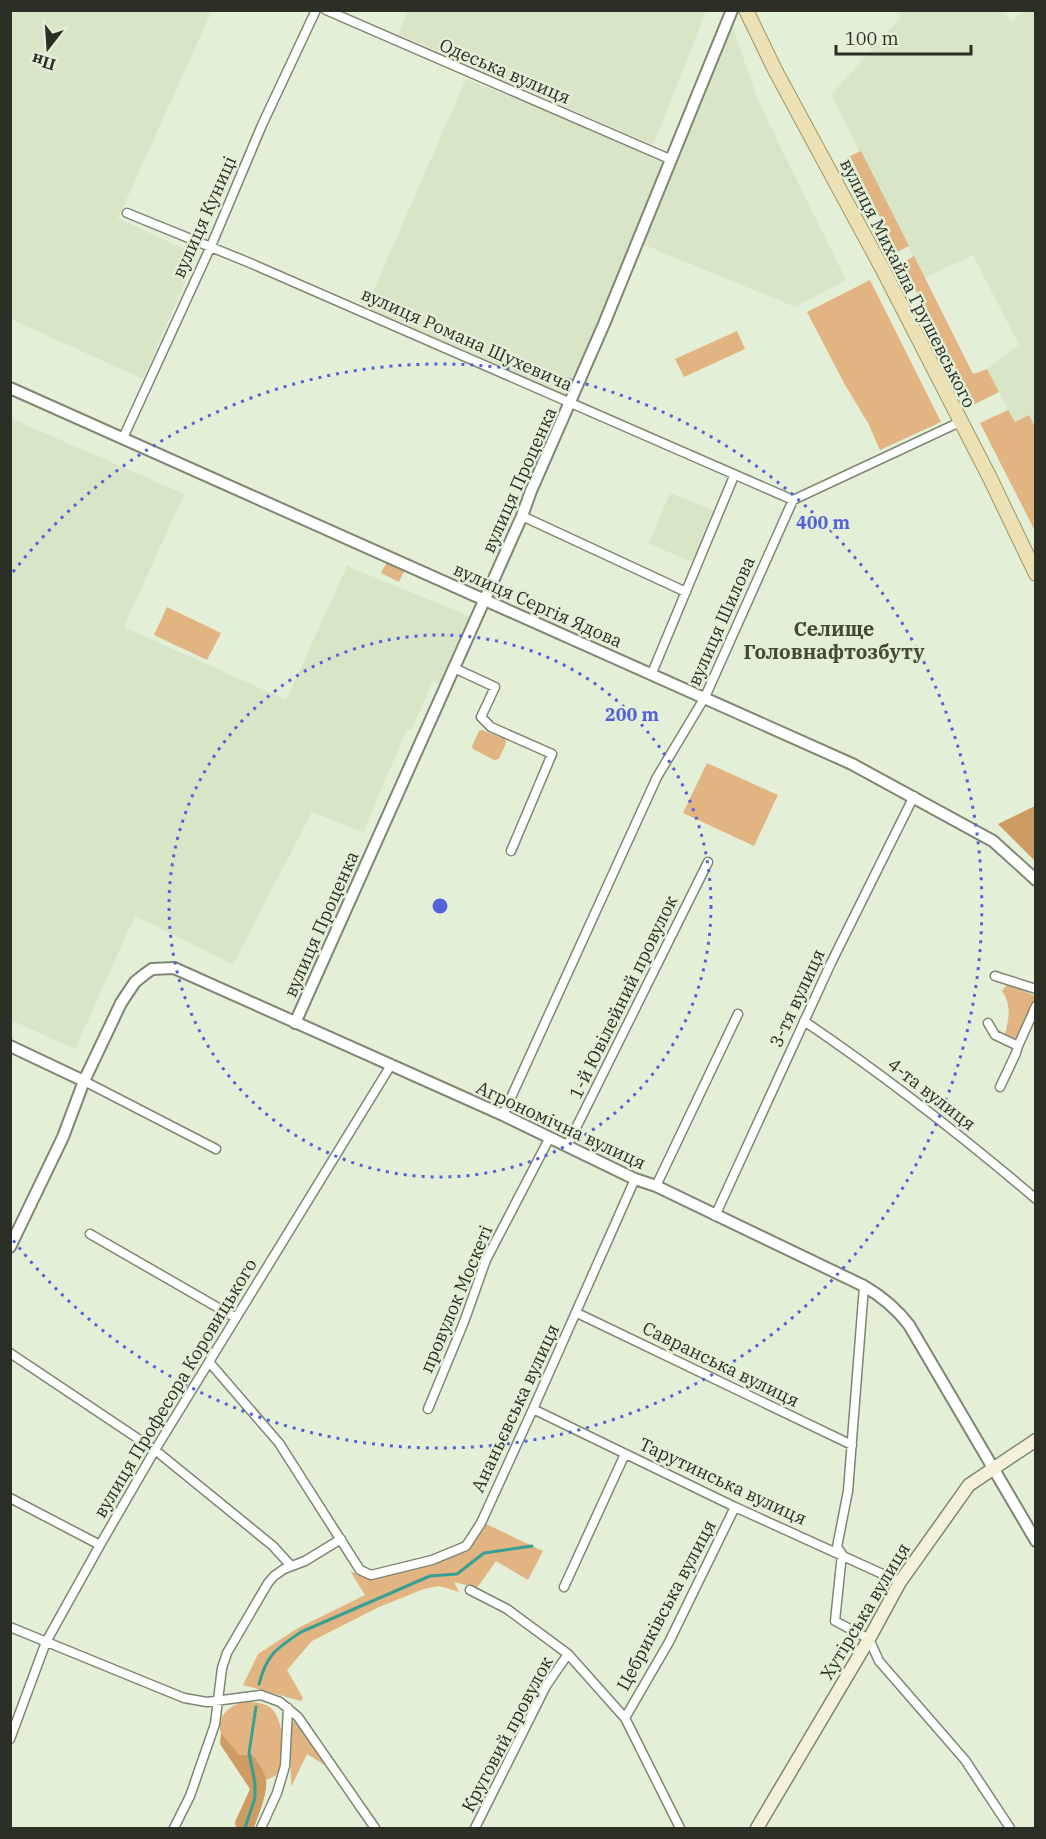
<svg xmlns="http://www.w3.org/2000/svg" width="1046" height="1839" viewBox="0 0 1046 1839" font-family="'IBM Plex Serif',serif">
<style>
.built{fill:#d8e5c7}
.green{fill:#e2b481}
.forest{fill:#ce9b62}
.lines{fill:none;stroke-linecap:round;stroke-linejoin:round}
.stream{stroke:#37a095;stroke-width:3}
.minor-casing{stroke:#7d8772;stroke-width:11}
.tertiary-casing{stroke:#7d8772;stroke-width:14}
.secondary-casing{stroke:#7d8772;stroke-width:15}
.primary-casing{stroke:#9f9662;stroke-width:16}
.minor{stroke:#fff;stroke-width:8}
.tertiary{stroke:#fff;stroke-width:10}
.secondary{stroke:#f5f0da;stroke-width:12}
.primary{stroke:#ebe1b4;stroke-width:14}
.ring{fill:none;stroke:#5262d8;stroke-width:3;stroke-dasharray:3 6}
.labels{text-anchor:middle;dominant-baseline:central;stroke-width:5;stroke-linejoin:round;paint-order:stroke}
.street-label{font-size:18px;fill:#2b2f26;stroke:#e4efd8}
.neighbourhood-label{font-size:20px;font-weight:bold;fill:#424a37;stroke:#e4efd8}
.centre{fill:#5262d8;stroke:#e4efd8;stroke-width:3}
.ring-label{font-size:18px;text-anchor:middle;font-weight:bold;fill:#5262d8;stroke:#e4efd8;stroke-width:5;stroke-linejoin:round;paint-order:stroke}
</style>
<rect width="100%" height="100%" fill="#e4efd8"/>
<path class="built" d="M11 10 212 11 118 218 197 255 143 379 11 319Z
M408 11H706L653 145 398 34Z
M898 11H1002L1011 21 1025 11H1035V427L1028 415 1015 423 987 369 1019 345 973 255 924 278 831 95 901 17Z
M732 25 758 101 846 280 795 307 640 243Z
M466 79 669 161 571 400 365 310Z
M10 418 184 494 124 627 286 700 347 566 474 618 442 685 433 681 411 731 407 729 363 832 312 812 233 964 135 916 75 1049 11 1020Z
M670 493 716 512 695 563 649 544Z"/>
<path class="green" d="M861 151 909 246 897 252 850 156Z
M914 256 973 374 987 369 999 392 973 405 902 263Z
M870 280 941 422 880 450 868 423 844 383 807 312Z
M737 331 745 349 684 377 675 359Z
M1008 410 1015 422 1029 415 1035 427V531L980 423Z
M387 562 404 571 399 582 381 573Z
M167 607 221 633 207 660 154 635Z
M482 730 505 739 506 743 499 759 494 760 473 749 472 746 479 731Z
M707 763 778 795 754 846 683 813Z
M1007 984 1035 996V1006L1020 1043 1004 1038C1008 1021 1013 1007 1002 991Z
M486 1524 543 1551 528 1580 496 1561 477 1588 454 1582 459 1592 439 1586 424 1589 379 1607 312 1641 287 1670 303 1698 301 1701 243 1685 258 1654 298 1628 365 1595 350 1571 373 1580 431 1563 468 1550Z
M243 1702C253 1702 263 1702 271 1708 284 1719 288 1763 275 1776 273 1777 268 1779 266 1780L258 1762 252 1754 239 1755C233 1749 227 1744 223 1737 213 1720 228 1706 243 1702Z
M295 1720 326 1766 307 1754 291 1787 290 1725Z"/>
<path class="forest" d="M1035 806V861L998 824Z
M221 1733 239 1755 252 1754C257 1761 265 1771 266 1780 268 1793 258 1816 254 1828H236L235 1822 250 1789 220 1744Z"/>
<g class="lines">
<path class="stream" d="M259 1684C267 1654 276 1649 301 1632L430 1576 457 1574 484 1553 532 1546
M245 1828 255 1798V1783L249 1753 256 1707"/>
<defs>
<path id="minor" d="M326 10 672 160
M127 213 250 263 793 500
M123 438 211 246 262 125 316 10
M522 516 686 592
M454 668 495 687 481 717 491 727 552 754 511 851
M652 673 734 476
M995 976 1036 989
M804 1021C885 1076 962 1136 1036 1199
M988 1023 995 1035 1018 1046 1016 1053 1000 1087
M1018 1046 1036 1006
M84 1081 216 1149
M503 1115 657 777 705 697 793 500 960 422
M567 1146 708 862
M656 1186 738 1014
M715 1216 831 963 914 796
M90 1234 236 1318
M864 1286 848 1491 837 1547 842 1554 835 1621 869 1639 879 1661 965 1760 1010 1828
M577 1313 852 1445
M10 1353 155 1450 273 1546 291 1566
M210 1363 279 1443 360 1570 371 1575 432 1560 466 1546 481 1523 533 1409 635 1179
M428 1409 464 1322 486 1260 549 1139
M533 1409 735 1507 900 1582
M10 1498 100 1545
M564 1587 625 1454
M470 1590 507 1609 568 1654 625 1718 680 1828
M10 1627 184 1698 207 1702 261 1695 280 1702 298 1717 375 1828
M625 1718 669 1642 735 1507
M10 1739 46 1642 100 1545 155 1450 391 1065
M174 1828 190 1796 215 1724 222 1668 227 1653 268 1583 274 1576 284 1569 305 1561 341 1539
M261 1828 277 1793 285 1766 288 1708
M475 1828 546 1686 568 1654"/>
<path id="tertiary" d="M10 388 852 764 993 841 1036 880
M295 1023 522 516 531 491 604 324 732 10
M10 1046 84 1081
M10 1247 63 1137 84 1081 121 1003 135 982 145 974 152 969 174 968 503 1115 635 1179 656 1186 864 1286C883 1297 896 1308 909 1325L1036 1541"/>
<path id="secondary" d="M757 1828 869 1639 900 1582 969 1485 1036 1440"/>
<path id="primary" d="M746 10 775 70 882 268 990 478 1036 574"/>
</defs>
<use href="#minor" class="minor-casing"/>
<use href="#tertiary" class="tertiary-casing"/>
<use href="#secondary" class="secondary-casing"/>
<use href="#primary" class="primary-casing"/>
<use href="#minor" class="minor"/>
<use href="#tertiary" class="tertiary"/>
<use href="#secondary" class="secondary"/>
<use href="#primary" class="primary"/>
</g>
<g class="ring">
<circle cx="440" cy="906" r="271"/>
<path d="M13 572A542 542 0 1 1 13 1240"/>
</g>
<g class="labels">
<g class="street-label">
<text transform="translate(505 71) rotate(23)">Одеська вулиця</text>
<text transform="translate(204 217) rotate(-66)">вулиця Куниці</text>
<text transform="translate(908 283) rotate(63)">вулиця Михайла Грушевського</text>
<text transform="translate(467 339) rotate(24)">вулиця Романа Шухевича</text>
<text transform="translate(519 480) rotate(-66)">вулиця Проценка</text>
<text transform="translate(538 605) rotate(24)">вулиця Сергія Ядова</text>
<text transform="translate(721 621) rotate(-66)">вулиця Шилова</text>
<text transform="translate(321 924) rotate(-66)">вулиця Проценка</text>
<text transform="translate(623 997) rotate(-64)">1-й Ювілейний провулок</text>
<text transform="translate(797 998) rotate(-65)">3-тя вулиця</text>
<text transform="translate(932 1094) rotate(38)">4-та вулиця</text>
<text transform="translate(561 1125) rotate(25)">Агрономічна вулиця</text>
<text transform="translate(456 1299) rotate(-67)">провулок Москеті</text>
<text transform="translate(721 1364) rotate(26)">Савранська вулиця</text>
<text transform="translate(175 1388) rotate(-59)">вулиця Професора Коровицького</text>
<text transform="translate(515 1408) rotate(-65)">Ананьєвська вулиця</text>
<text transform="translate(723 1481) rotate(25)">Тарутинська вулиця</text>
<text transform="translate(666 1605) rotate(-62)">Цебриківська вулиця</text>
<text transform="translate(865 1611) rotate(-59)">Хутірська вулиця</text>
<text transform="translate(507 1734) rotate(-62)">Круговий провулок</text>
</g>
<g class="neighbourhood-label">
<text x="834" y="628">Селище<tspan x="834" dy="23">Головнафтозбуту</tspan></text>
</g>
</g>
<circle cx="440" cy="906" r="9" class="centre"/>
<g class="ring-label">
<text x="823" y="529">400 m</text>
<text x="632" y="721">200 m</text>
</g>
<rect width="1046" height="1839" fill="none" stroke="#2b2f26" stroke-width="24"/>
<g transform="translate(48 48) rotate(197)" stroke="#e4efd8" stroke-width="4.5" paint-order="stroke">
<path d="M0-4.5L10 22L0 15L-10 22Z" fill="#2b2f26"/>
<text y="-9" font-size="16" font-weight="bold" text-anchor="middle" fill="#2b2f26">Пн</text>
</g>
<path d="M836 45v9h135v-9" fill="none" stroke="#2b2f26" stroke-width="3"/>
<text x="845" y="45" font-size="18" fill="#2b2f26" stroke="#e4efd8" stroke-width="4.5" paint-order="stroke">100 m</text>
</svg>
